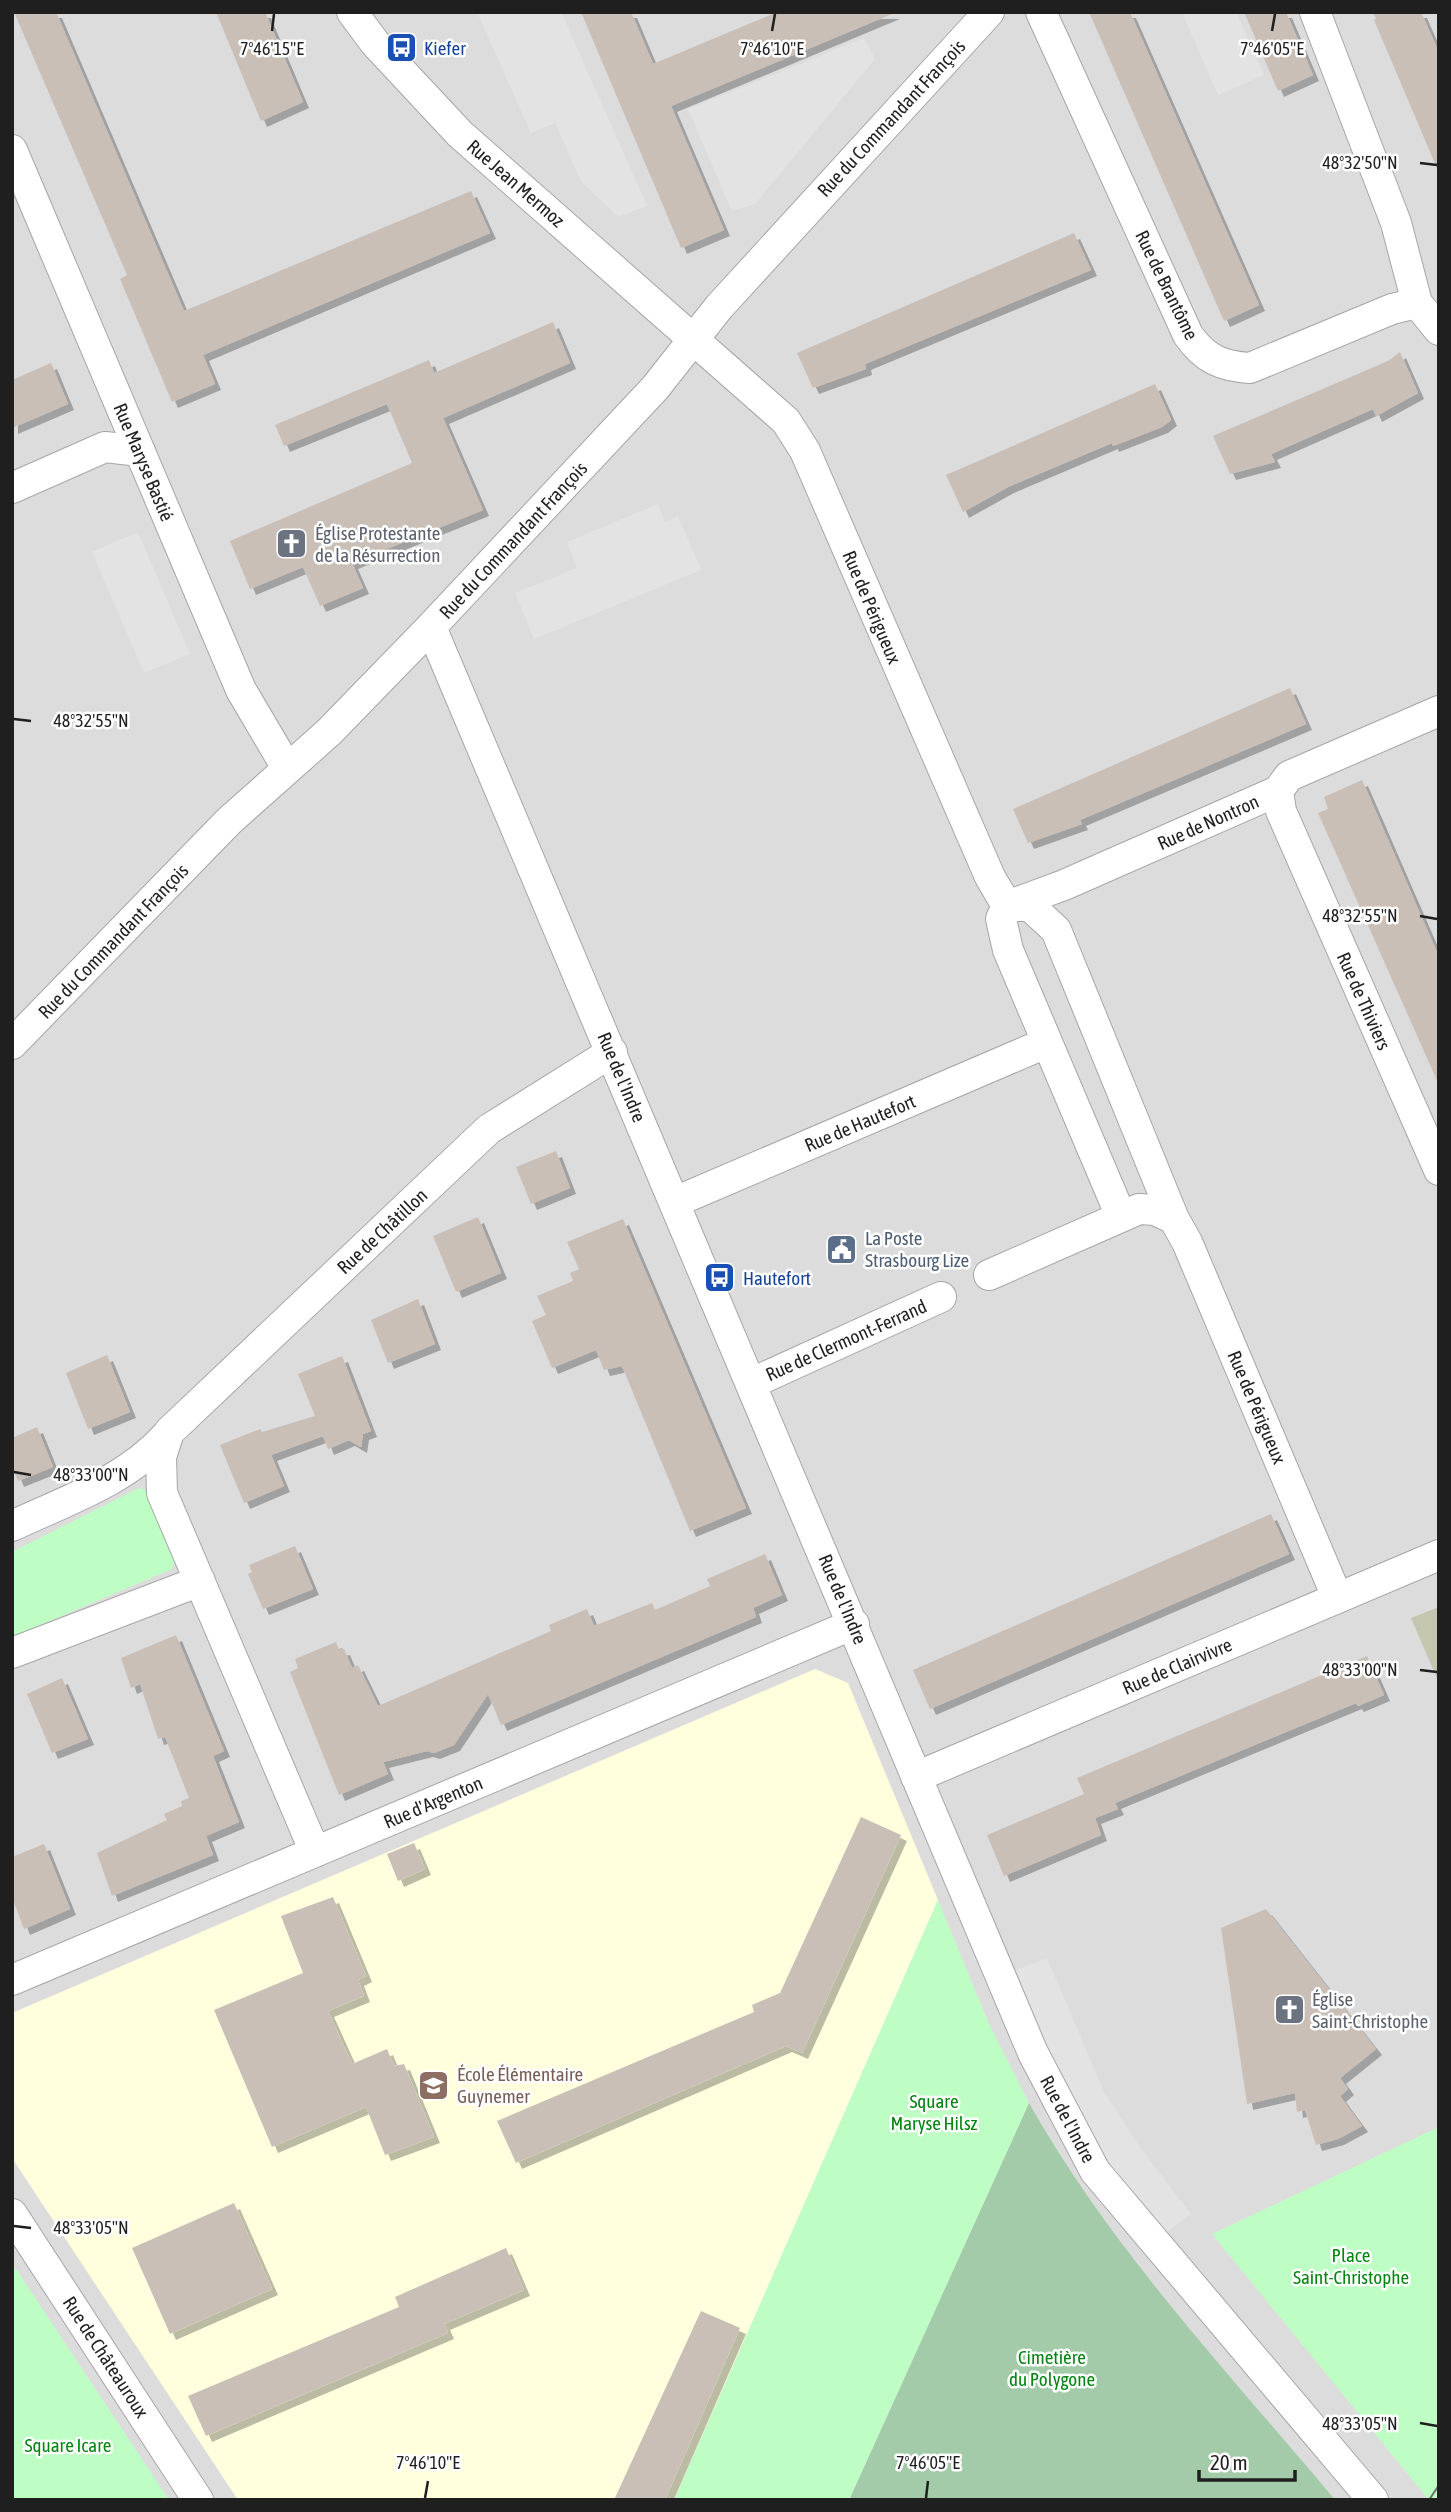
<svg xmlns="http://www.w3.org/2000/svg" width="1451" height="2512" viewBox="0 0 1451 2512" font-family="'Asap Condensed',sans-serif">
<style>
.residential{fill:#dddcdc}
.education{fill:#ffffde}
.construction{fill:#c5c6af}
.cemetery{fill:#a3cbaa}
.park{fill:#befec4}
.parking{fill:#e3e3e3}
.building{fill:#c9bfb7;filter:url(#shadow)}
.lines{fill:none;stroke-linecap:round;stroke-linejoin:round}
.minor-casing{stroke:#a6a6a6;stroke-width:32}
.minor{stroke:#fff;stroke-width:30}
.tram{stroke:#6d6d6d;stroke-width:2}
.ticks{fill:none;stroke:#1f1f1f;stroke-width:2.5}
.labels{text-anchor:middle;dominant-baseline:central;stroke-width:5;stroke-linejoin:round;paint-order:stroke}
.transit-label{font-size:19px;fill:#164399;stroke:#fff;text-anchor:start}
.street-label{font-size:19px;fill:#1f1f1f;stroke:#fff}
.worship-label{font-size:19px;fill:#5b616d;stroke:#fff;text-anchor:start}
.service-label{font-size:19px;fill:#4e5e75;stroke:#fff;text-anchor:start}
.education-label{font-size:19px;fill:#785e54;stroke:#fff;text-anchor:start}
.park-label{font-size:19px;fill:#038610;stroke:#fff}
.ticks-label{font-size:18px;text-anchor:middle;fill:#1f1f1f;stroke:#fff;stroke-width:5;stroke-linejoin:round;paint-order:stroke}
</style>
<defs>
<filter id="shadow"><feDropShadow dx="6" dy="6" stdDeviation="0" flood-color="#0004"/></filter>
</defs>
<rect width="100%" height="100%" fill="#f0ece4"/>
<path class="residential" d="M12 12H1439V2500H12Z"/>
<path class="education" d="M815 1669 848 1683 938 1900 674 2500H238L12 2158V2013Z"/>
<path class="construction" d="M1439 1607V1683L1411 1618Z"/>
<path class="cemetery" d="M1029 2103C1111 2249 1228 2372 1335 2500H849Z"/>
<path class="park" d="M139 1488 147 1491 175 1559 172 1569 12 1637V1552Z
M938 1900 989 2024 1029 2103 849 2500H674Z
M1439 2127V2500H1429L1212 2234Z
M12 2263 169 2500H12Z"/>
<path class="parking" d="M477 12H561L647 206 618 217 581 181 555 123 531 133Z
M1182 12H1236L1264 75 1218 95Z
M864 38 875 59 755 204 732 211 688 109Z
M658 504 665 522 678 516 701 570 534 639 515 593 577 568 567 542Z
M138 532 190 654 144 673 92 552Z
M1047 1958 1104 2092 1139 2146 1191 2214 1154 2242 1095 2171 1001 1976Z"/>
<path class="building" d="M14 12H56L184 311 471 191 490 233 203 355 215 384 172 402 120 279 127 275Z
M216 12H265L303 102 261 121Z
M581 12H631L653 64 777 12 894 13 671 106 724 230 681 248Z
M1089 12H1130L1259 305 1224 321Z
M1244 12H1286L1313 75 1278 91Z
M1373 12H1421L1439 53V173L1374 20 1376 19Z
M1074 233 1091 270 865 364 866 369 813 388 797 353Z
M553 322 570 363 443 418 483 510 352 563 363 588 320 606 303 567 250 589 230 541 412 463 387 404 284 446 275 425 429 360 434 373Z
M1400 352 1418 393 1376 416 1373 409 1271 454 1275 462 1230 474 1213 436 1388 361Z
M51 363 68 404 12 428V380Z
M1155 384 1171 420 1162 427 1113 446 1112 443 1008 487 963 512 946 475Z
M1290 688 1306 724 1080 820 1082 824 1028 843 1013 809Z
M1362 780 1439 957V1085L1318 813 1328 809 1324 797Z
M556 1151 570 1188 531 1204 516 1167Z
M478 1217 501 1273 456 1292 433 1236Z
M623 1219 746 1508 690 1531 622 1366 604 1370 596 1350 552 1368 532 1321 546 1315 537 1296 573 1281 570 1273 579 1269 567 1242Z
M418 1299 435 1344 388 1363 371 1320Z
M107 1355 130 1412 88 1429 66 1373Z
M342 1356 371 1431 363 1434 361 1447 349 1440 328 1449 323 1436 271 1455 284 1486 244 1503 220 1445 260 1429 262 1432 315 1416 298 1374Z
M37 1427 53 1467 18 1481 12 1466V1438Z
M1271 1514 1289 1554 930 1709 913 1670Z
M295 1546 313 1589 263 1609 248 1574 252 1572 249 1565Z
M765 1554 782 1595 753 1608 756 1617 501 1725 488 1694 454 1745 434 1753 427 1751 383 1762 388 1774 339 1795 290 1672 298 1668 295 1659 336 1642 339 1650 344 1649 352 1668 358 1665 378 1706 551 1631 549 1625 587 1609 594 1626 652 1603 655 1610 710 1586 707 1579Z
M176 1635 224 1751 213 1756 239 1822 206 1836 213 1855 112 1896 97 1853 167 1820 164 1814 182 1806 181 1801 189 1798 165 1737 158 1739 140 1684 131 1688 121 1658Z
M1367 1656 1384 1695 1358 1706 1356 1703 1115 1803 1118 1809 1095 1818 1101 1835 1004 1876 987 1835 1084 1794 1077 1778Z
M62 1678 88 1739 52 1753 27 1694Z
M861 1817 901 1835 802 2053 786 2046 516 2163 497 2121 754 2012 752 2005 780 1993Z
M414 1843 425 1869 398 1881 387 1854Z
M44 1844 70 1909 24 1929 12 1897V1857Z
M333 1897 366 1976 358 1980 364 1996 328 2011 352 2064 387 2049 394 2066 404 2064 434 2137 385 2155 366 2107 272 2147 214 2010 303 1973 281 1916Z
M1266 1909 1376 2049 1340 2078 1348 2089 1340 2096 1362 2126 1338 2139 1316 2145 1305 2110 1297 2112 1295 2093 1247 2104 1221 1928Z
M234 2203 272 2289 170 2334 132 2248Z
M506 2248 524 2290 444 2324 448 2333 206 2436 188 2396 399 2307 395 2297Z
M701 2311 740 2328 665 2500H614Z"/>
<g class="lines">
<defs>
<path id="minor" d="M352 12 375 43 460 134 786 421 805 451 990 877 1007 906
M1041 12 1188 335C1205 359 1221 366 1250 368L1392 309 1417 303
M1315 12 1396 223 1417 303 1439 330
M12 150 241 690 287 768
M12 488 105 447 140 451
M431 627 1033 2053 1095 2171 1373 2500
M1278 791 1281 811 1439 1170
M1007 906H1030L1056 930 1174 1219 1187 1242 1337 1597
M1007 906 1064 885 1278 791 1289 776 1439 711
M1007 906 1001 919 1008 950 1120 1214
M12 1044 229 821 329 732 431 627 655 388 719 307 989 12
M675 1202 1046 1043
M989 1275 1139 1209 1155 1210 1174 1219
M752 1383 941 1297
M12 1526C67 1500 126 1481 167 1435
M12 1653 200 1581
M916 1777 1439 1555
M315 1852 162 1493 161 1457 169 1432 489 1129 612 1052
M12 1980 854 1624
M12 2214 198 2500"/>
</defs>
<use href="#minor" class="minor-casing"/>
<use href="#minor" class="minor"/>
<path class="tram" d="M1429 2500 1439 2485"/>
</g>
<path class="ticks" d="M272 31 274 14M772 31 775 14M1272 31 1275 14M1420 163 1437 165M14 719 31 721M1420 916 1437 919M14 1472 31 1475M1420 1670 1437 1672M14 2226 31 2228M1420 2423 1437 2426M425 2498 428 2481M926 2498 928 2481"/>
<defs>
<symbol id="bus-square" viewBox="-11 -11 22 22"><rect x="-9" y="-9" width="18" height="18" rx="4" fill="#1a4fb4" stroke="#fff"/><path d="M-5-6H5V4H4V6H2V4H-2V6H-4V4H-5ZM-3.5-4V0h7V-4ZM-3.5 1.2v1.5H-2V1.2ZM2 1.2v1.5H3.5V1.2Z" fill="#fff"/></symbol>
<symbol id="church-square" viewBox="-11 -11 22 22"><rect x="-9" y="-9" width="18" height="18" rx="4" fill="#6b7280" stroke="#fff"/><path d="M-1.2-6h2.4v3.5h3.3v2.4h-3.3V6h-2.4V-.1h-3.3v-2.4h3.3Z" fill="#fff"/></symbol>
<symbol id="civic-square" viewBox="-11 -11 22 22"><rect x="-9" y="-9" width="18" height="18" rx="4" fill="#5c6f8a" stroke="#fff"/><path d="M-.6-6.5H3V-4.5H.6V-3L4-1V1h2V6H-6V1h2V-1L-.6-3ZM-1.2 2.5V6h2.4V2.5Z" fill="#fff"/></symbol>
<symbol id="school-square" viewBox="-11 -11 22 22"><rect x="-9" y="-9" width="18" height="18" rx="4" fill="#8d6e63" stroke="#fff"/><path d="M0-5L7-2L0 1L-7-2ZM-4 1L0 2.5L4 1V4Q0 6-4 4Z" fill="#fff"/></symbol>
</defs>
<g fill-rule="evenodd">
<use href="#bus-square" x="384" y="30" width="35" height="35"/>
<use href="#church-square" x="274" y="526" width="35" height="35"/>
<use href="#civic-square" x="824" y="1232" width="35" height="35"/>
<use href="#bus-square" x="702" y="1260" width="35" height="35"/>
<use href="#church-square" x="1272" y="1992" width="35" height="35"/>
<use href="#school-square" x="416" y="2068" width="35" height="35"/>
</g>
<g class="labels">
<g class="transit-label">
<text x="424" y="48">Kiefer</text>
<text x="743" y="1278">Hautefort</text>
</g>
<g class="street-label">
<text transform="translate(891 118) rotate(-47)">Rue du Commandant François</text>
<text transform="translate(516 183) rotate(41)">Rue Jean Mermoz</text>
<text transform="translate(1167 285) rotate(64)">Rue de Brantôme</text>
<text transform="translate(144 462) rotate(67)">Rue Maryse Bastié</text>
<text transform="translate(513 540) rotate(-47)">Rue du Commandant François</text>
<text transform="translate(872 607) rotate(67)">Rue de Périgueux</text>
<text transform="translate(1208 822) rotate(-24)">Rue de Nontron</text>
<text transform="translate(113 941) rotate(-46)">Rue du Commandant François</text>
<text transform="translate(1364 1001) rotate(66)">Rue de Thiviers</text>
<text transform="translate(622 1077) rotate(67)">Rue de l'Indre</text>
<text transform="translate(860 1123) rotate(-23)">Rue de Hautefort</text>
<text transform="translate(382 1231) rotate(-43)">Rue de Châtillon</text>
<text transform="translate(846 1340) rotate(-24)">Rue de Clermont-Ferrand</text>
<text transform="translate(1257 1407) rotate(67)">Rue de Périgueux</text>
<text transform="translate(843 1599) rotate(67)">Rue de l'Indre</text>
<text transform="translate(1177 1666) rotate(-23)">Rue de Clairvivre</text>
<text transform="translate(433 1802) rotate(-23)">Rue d'Argenton</text>
<text transform="translate(1068 2119) rotate(62)">Rue de l'Indre</text>
<text transform="translate(106 2357) rotate(57)">Rue de Châteauroux</text>
</g>
<g class="worship-label">
<text x="315" y="533">Église Protestante<tspan x="315" dy="22">de la Résurrection</tspan></text>
<text x="1312" y="1999">Église<tspan x="1312" dy="22">Saint-Christophe</tspan></text>
</g>
<g class="service-label">
<text x="865" y="1238">La Poste<tspan x="865" dy="22">Strasbourg Lize</tspan></text>
</g>
<g class="education-label">
<text x="457" y="2074">École Élémentaire<tspan x="457" dy="22">Guynemer</tspan></text>
</g>
<g class="park-label">
<text x="934" y="2101">Square<tspan x="934" dy="22">Maryse Hilsz</tspan></text>
<text x="1351" y="2255">Place<tspan x="1351" dy="22">Saint-Christophe</tspan></text>
<text x="1052" y="2357">Cimetière<tspan x="1052" dy="22">du Polygone</tspan></text>
<text x="68" y="2445">Square Icare</text>
</g>
</g>
<g class="ticks-label">
<text x="272" y="55">7°46'15"E</text>
<text x="772" y="55">7°46'10"E</text>
<text x="1272" y="55">7°46'05"E</text>
<text x="1360" y="169">48°32'50"N</text>
<text x="91" y="727">48°32'55"N</text>
<text x="1360" y="922">48°32'55"N</text>
<text x="91" y="1481">48°33'00"N</text>
<text x="1360" y="1676">48°33'00"N</text>
<text x="91" y="2234">48°33'05"N</text>
<text x="1360" y="2430">48°33'05"N</text>
<text x="428" y="2469">7°46'10"E</text>
<text x="928" y="2469">7°46'05"E</text>
</g>
<rect width="1451" height="2512" fill="none" stroke="#1f1f1f" stroke-width="28"/>
<path d="M1199 2470v10h96v-10" fill="none" stroke="#1f1f1f" stroke-width="3.5"/>
<text x="1210" y="2470" font-size="21" fill="#1f1f1f" stroke="#ffffff" stroke-width="5" paint-order="stroke">20 m</text>
</svg>
